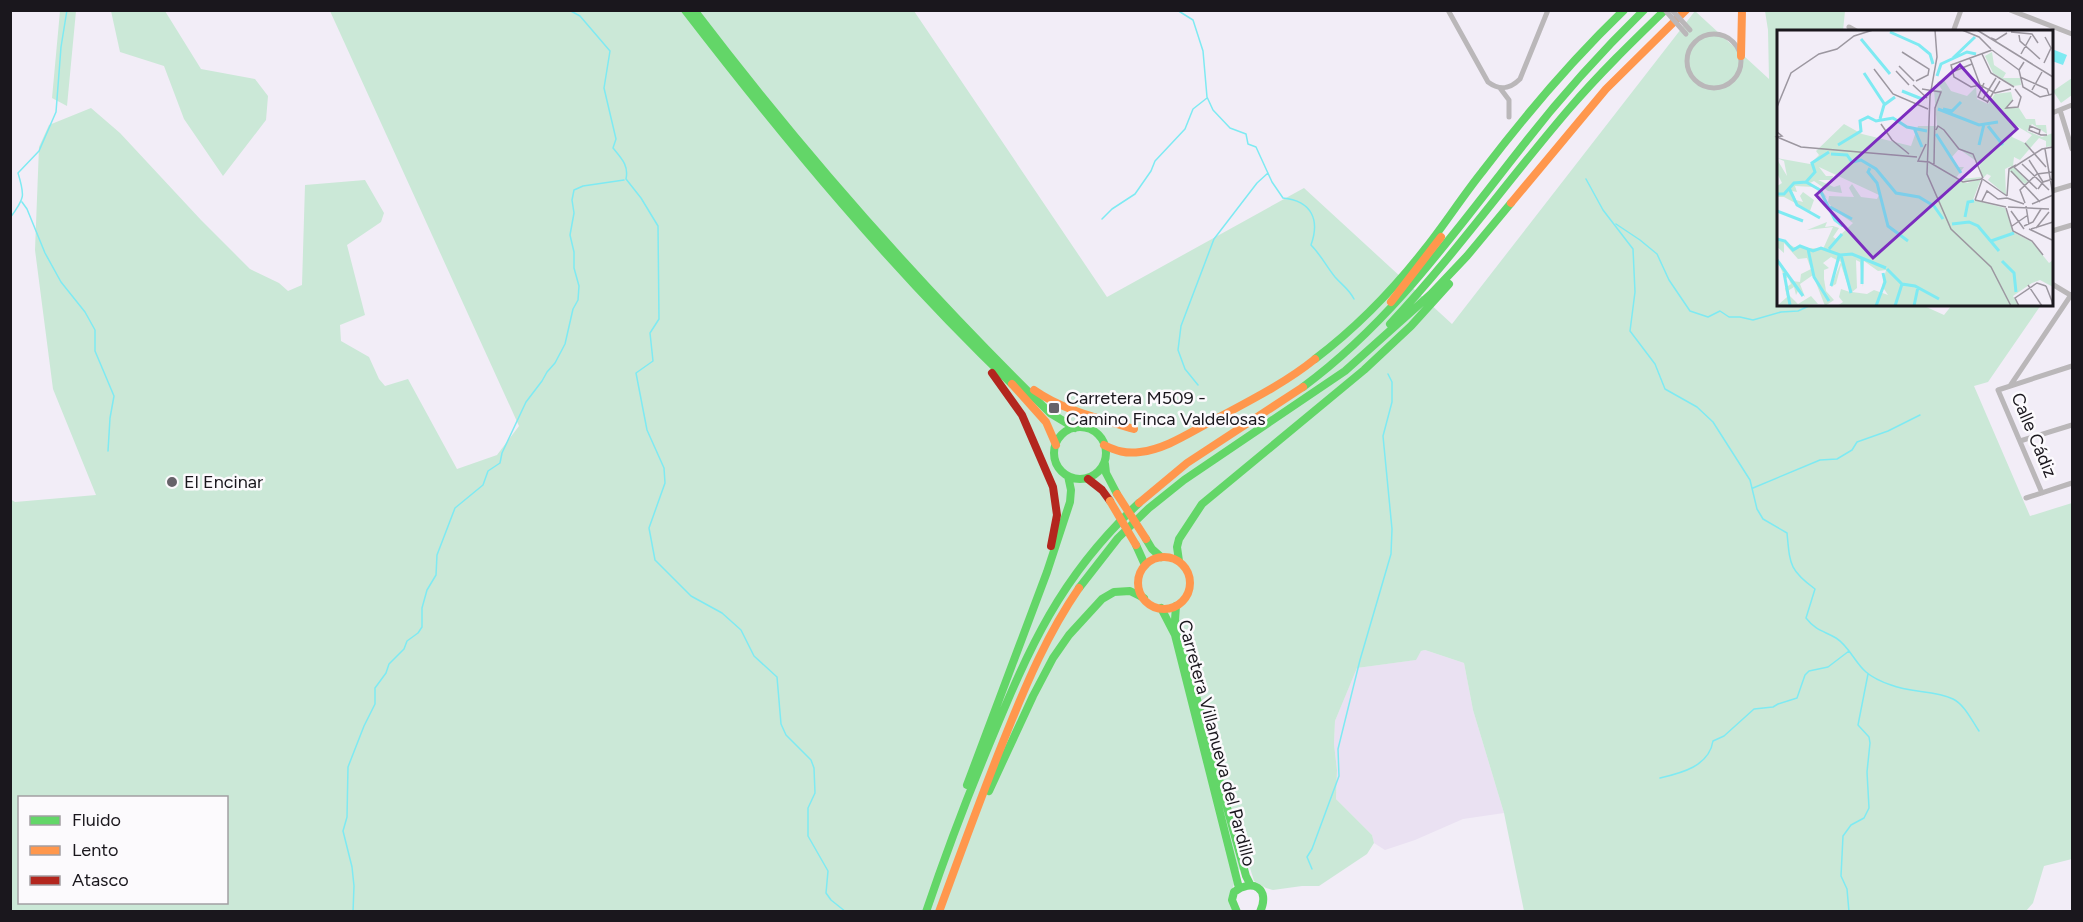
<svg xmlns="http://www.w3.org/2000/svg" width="2083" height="922" viewBox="0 0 2083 922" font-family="Figtree,sans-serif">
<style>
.built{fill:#eae1f2}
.green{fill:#cbe8d7;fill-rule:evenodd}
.water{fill:#7eeaf2}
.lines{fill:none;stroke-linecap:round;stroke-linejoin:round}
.stream{stroke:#7eeaf2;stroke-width:1.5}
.street{stroke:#bab7b9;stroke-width:5}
.fast{stroke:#63d668;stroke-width:8}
.slow{stroke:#ff974d;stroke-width:8}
.jam{stroke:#b3261e;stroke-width:8}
.street-bridge{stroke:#bab7b9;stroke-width:5}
.slow-bridge{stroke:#ff974d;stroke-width:8}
.poi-dot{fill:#666269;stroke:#fcfafd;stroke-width:2}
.labels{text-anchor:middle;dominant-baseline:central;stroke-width:5;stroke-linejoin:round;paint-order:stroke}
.poi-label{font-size:18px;fill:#1a171d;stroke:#fcfafd;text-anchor:start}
.street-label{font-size:18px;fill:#1a171d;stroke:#fcfafd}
.inset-river{fill:none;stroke:#7eeaf2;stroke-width:3}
.inset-road{fill:none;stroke:#9c97a0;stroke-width:1.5}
.view{fill:#7b2cbf;fill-opacity:0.15;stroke:#7b2cbf;stroke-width:3}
.inset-edge{fill:none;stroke:#1a171d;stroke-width:3}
</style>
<rect width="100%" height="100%" fill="#f2edf7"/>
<path class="built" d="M1425 650 1464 663 1473 710 1504 813 1463 819 1415 840 1385 850 1374 843 1372 835 1336 799 1337 770 1334 744 1335 721 1357 668 1415 660 1421 651Z"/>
<path class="green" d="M60 11H76L67 106 52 98Z
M111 11H165L201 69 255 79 268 96 266 120 223 176 184 119 164 66 120 52Z
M330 11H914L1107 297 1304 188 1452 324 1695 11 1769 79 1768 30 1765 11H1845L1843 31 1778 32V304L1922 305 1944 315 1952 305H2041L1988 382 1974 386 2030 516 2072 503V859L2044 866 2033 903 2026 911H1524L1504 813 1473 710 1464 663 1425 650 1421 651 1416 660 1357 668 1335 721 1334 744 1337 770 1336 799 1372 835 1374 843 1367 854 1319 886H1302L1273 890 1266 888 1254 881 1250 868 1231 871 1234 884 1229 901 1233 911H11L10 499 15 502 96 495 53 389 35 250 39 147 49 125 91 108 120 133 201 220 250 269 279 283 288 291 302 285 305 185 365 180 384 213 381 222 347 245 365 315 340 325 341 341 369 357 379 379 385 386 408 379 457 469 497 455 519 426ZM20 798H226V902H20Z
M2072 78V95L2061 103 2053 91Z"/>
<path class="water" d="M2052 49 2067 55 2063 65 2052 61Z"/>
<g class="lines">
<path class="stream" d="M569 10 580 16 610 51 604 88 616 139 613 148C621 158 629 165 626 179L641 198 658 226 659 319 650 333 653 361 636 373 647 430 664 468 665 483 649 528 655 560 691 596 722 613 741 630 754 656 777 677 781 724 786 735 811 760 814 768 815 793 808 808V836L828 871 826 893 831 900 846 912
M1177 10 1193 20 1203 51 1207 97 1213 110 1230 128 1246 134 1248 144 1256 147 1272 182 1283 198C1312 201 1320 220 1311 245 1321 255 1326 266 1335 277 1342 285 1349 289 1354 299
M1586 179 1603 210 1633 249 1635 292 1630 331 1655 364 1665 389 1697 407 1713 422 1750 480 1757 509 1763 519 1787 533C1790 564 1789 570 1815 589L1806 618C1816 631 1824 631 1836 638 1849 646 1855 663 1866 672 1873 678 1882 682 1891 685 1910 693 1935 690 1953 699 1965 705 1972 721 1979 731
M22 202 27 209 45 253 61 282 85 312 95 330V351L114 396 110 418 108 451
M10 218C25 198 25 196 18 173L39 151 56 112 61 47 67 10
M1102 219 1112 209 1135 194 1151 171 1155 161 1185 129 1193 109 1207 98
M1616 224 1640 240 1657 254 1669 280 1690 311 1708 317 1720 311 1729 317H1740L1753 320 1781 312 1798 311 1811 305H1823
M1198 385 1185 369 1178 350 1181 326 1214 239 1257 183 1268 173
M1753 488 1820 460 1837 459 1852 450 1857 442 1888 431 1920 415
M1660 778C1682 773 1709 766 1713 741L1724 736 1754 709 1773 707 1778 704 1797 698 1805 675 1809 671 1828 667 1849 651
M1312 869 1307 857 1312 849 1339 776 1338 749 1360 660 1391 554 1392 529 1383 436 1392 402V382L1388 374
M353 912 354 886 352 867 343 831 347 817 348 767 364 726 375 704V688L386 673 389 664 404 649 407 641 418 633 422 627V608L427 590 436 575 437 555 455 508 483 485 488 471 500 463 502 453 526 402 542 381 547 372 555 363 565 344 573 309 578 300 579 286 574 268V252L570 235 574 213 572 200 574 190 583 186 624 180
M1849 912 1847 889 1841 876 1843 836 1851 825 1864 818 1869 808 1867 772 1870 743 1869 737 1858 725 1868 674"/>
<path class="street" d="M1448 10 1488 82C1500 91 1510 89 1520 79L1548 10
M2010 10 2072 34
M1849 27 1858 32
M1953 32 1961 10
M1687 61a27 27 0 1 1 54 0a27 27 0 1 1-54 0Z
M1500 88 1509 100V117
M2060 110 2072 149
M2052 113 2072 105
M2052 191 2072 185
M2052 231 2072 225
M2052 284 2072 296
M2010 386 2071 295
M2020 441 2072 425
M2042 493 1998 390 2072 366
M2026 498 2072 483"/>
<path class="fast" d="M685 10C786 141 892 269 1012 384
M694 10C803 153 921 287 1050 413L1075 428
M1390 324C1454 256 1508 180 1569 109 1599 74 1632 42 1665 10
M1315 359C1356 328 1393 290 1425 249 1445 224 1462 197 1482 172 1526 114 1572 60 1624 10
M1303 387C1390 323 1451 237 1517 153 1556 102 1598 55 1644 10
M1054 453a26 26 0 1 1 52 0a26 26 0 1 1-52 0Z
M1105 464 1106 473 1117 494
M1146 539 1152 549 1161 557
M1136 545 1145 565
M1179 561 1177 547 1179 539 1202 504 1364 370 1411 326 1449 284
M1079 588 1118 538 1149 508 1184 480 1345 371 1431 294 1467 256 1511 203
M1176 606 1175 620 1246 876 1250 884
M1161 608 1175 635 1239 888
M967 785 1047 572 1070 502 1071 490 1068 476
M989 791 1033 696 1053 658 1069 635 1102 599 1114 592 1130 591 1144 598
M926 912C945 856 966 800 989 745 1029 648 1060 576 1139 503
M1237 912 1232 900 1234 892C1252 878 1271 888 1260 912"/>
<path class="slow" d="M1741 56 1742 10
M1511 203 1606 89 1686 10
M1391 302 1441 237
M1012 384 1046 422 1056 445
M1034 390C1064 411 1099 418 1134 429
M1104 445C1116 451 1126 454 1140 452 1166 449 1189 433 1212 421 1247 402 1284 384 1315 359
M1139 503 1187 463 1303 387
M1138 583a26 26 0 1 1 52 0a26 26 0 1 1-52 0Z
M939 912C961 852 983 791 1007 732 1027 682 1048 633 1079 588"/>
<path class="jam" d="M992 373 1022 415 1053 487 1057 515 1051 546
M1088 479 1102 490 1110 501"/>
<path class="street-bridge" d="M1665 10 1686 34
M1672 10 1690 30"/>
<path class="slow-bridge" d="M1117 494 1146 539
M1110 501 1136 545"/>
</g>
<g class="poi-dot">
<rect x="1048" y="402" width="12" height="12" rx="3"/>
<circle cx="172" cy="482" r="6"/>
</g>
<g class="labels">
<g class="poi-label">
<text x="1066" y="398">Carretera M509 -<tspan x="1066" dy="21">Camino Finca Valdelosas</tspan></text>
<text x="184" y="482">El Encinar</text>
</g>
<g class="street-label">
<text transform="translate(2034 435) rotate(67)">Calle Cádiz</text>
<text transform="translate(1217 743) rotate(75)">Carretera Villanueva del Pardillo</text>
</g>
</g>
<g transform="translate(1777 30)">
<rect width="276" height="276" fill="#f2edf7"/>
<path d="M215 22 217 35 229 43 226 48H243L244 55 236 56 216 43 208 26ZM167 50 174 61 190 66 199 57 200 69 211 74 218 64 234 62 236 70 229 78H242L249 89H258L259 95H269L270 104 255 94 250 101 265 107 276 103V116L269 117V111L262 108 243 130 237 127 236 136 251 152 248 154 232 141 234 136 228 139 229 165 211 150 214 146 210 144 207 147 191 151H188L183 149 205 147 202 133 182 119 175 127 181 137H187L179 148 181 151 190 153 204 149 196 170 228 178 236 202 255 212 272 233 276 230V257L263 250 255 253 236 266 242 276H60L66 272 62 267 64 259 73 262 64 235 59 254 54 257 64 232 54 227 46 233 52 238 47 240V249L49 261 57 270 48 276 36 245 23 254 28 267 21 261 19 265 17 257 9 262 21 274 34 266 41 274 0 276 10 267 8 258 14 254 11 247 8 249 0 228 15 251 23 252 24 244 34 239 30 228 21 229 7 213V223L0 217V208L17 217 46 219 56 197 30 200 50 192 48 197 56 196 62 198 56 207 59 209 76 193 57 180 51 172 52 166 77 167 72 158 75 154 84 167 100 169 102 165 42 137 49 146H56L55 150H41L57 157 63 155 65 163 51 161 37 151 33 153 44 159 50 168 37 157 18 156 20 162 15 161 19 170 26 172 23 166 26 162 37 170 33 181 7 167H0V156L5 153 0 143 1 131 10 146 7 131 0 128 33 134 42 125 39 121 67 94 85 104 134 116 141 96H160L157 60H165L160 52ZM238 95 255 105 248 113 235 107ZM79 230 83 232 86 257 87 231 101 241 109 240 105 256 111 265 97 260 90 264 75 262 80 258Z" fill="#cbe8d7" fill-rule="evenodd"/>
<path class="inset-river" d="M113 2 142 15 153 24 156 34M84 9 113 44M176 28 198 7M87 43 108 75M160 46 164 34 190 22 199 24M125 61 145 69M161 79 202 95 221 92M166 79 175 81 184 72M103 89 107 75 118 67M211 96 226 115M137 98 145 117M159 104 184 143M61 115 84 101 83 91 91 87 99 91 116 88 130 97 150 101M202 115 207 94M54 124 70 125 75 132 84 130 99 139 119 163 142 167 157 176 166 189M93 138 91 142 100 153 111 196 131 211M29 152 43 160 58 190 66 196M12 158 20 175 43 188M0 164H7L17 153 29 152 38 142 35 133 52 122M53 177 75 189M0 181 26 191M188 187 191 172 197 171M175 194 192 192 201 196 222 221M0 209 8 211 16 220 23 216 36 221 44 218 63 225 75 224 109 238M214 211 237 203M31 219 37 247 52 271M52 219 65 204M64 225 74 263M85 229V254M0 230 26 266M225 231 237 243 239 262M110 239 125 254 138 256 162 269M7 243 13 275M54 256 62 226M99 276 108 252 106 243M118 276 125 254M137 276 141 257"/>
<path class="inset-road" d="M158 0 160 27 153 66 150 144 174 199 214 237 234 276M185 0 202 7 214 19M200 0 276 47M234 2 255 4 261 13M242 5 243 11 263 29M214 8 219 10 230 3M215 20 174 35 177 47 194 57 203 55 218 63 234 59M215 20 242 40M125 22 152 39 151 45 139 51M205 24 214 43 237 57M244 24 254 6M193 28 203 55M247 32 242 40 246 57 263 67 276 64M267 33 274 18 268 7M122 36 137 51M97 39 116 64 151 79M119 41 132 55M175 42 195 34M243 47 270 59 272 65M207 53 201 67 211 72M136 55 150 68M145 59 164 62 158 78 157 134M255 60 265 42M206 69 219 48M236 70 229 78 241 77 244 67 238 59M210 73 223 51M0 77 14 43 42 24 60 19 77 6 96 0M104 94 115 110 132 124M159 100 161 96 167 100 182 119 196 124 206 148M0 102 5 106 0 107 24 117 140 127M262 104 263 100 253 96 252 100 264 105H270M248 113 269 137M149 114 141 131 152 132 186 152 205 149M268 119 276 165M252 130 266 152M245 134 272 160M237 137 265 119 276 117M237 137 260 159M234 141 263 172M204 148 230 166M261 159 266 152 276 149M230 166 232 139 239 135M230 168 247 174M198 170 229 177M198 170 205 150M205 171 210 161 221 169 230 168M248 173 243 160 260 144 276 142M255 174 276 165M249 176 252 195M231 177 272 179M229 178 236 201 255 211 266 225M234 181 247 199M235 196 251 185M247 196 256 192 264 179M259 198 272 182M252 199 275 210M254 199 276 192M251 255 265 276M269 256 276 274M242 276 238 268 260 253 269 256"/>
<path class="view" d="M183 35 240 99 96 228 39 165Z"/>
<rect width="276" height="276" class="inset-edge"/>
</g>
<rect width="2083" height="922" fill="none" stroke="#1a171d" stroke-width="24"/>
<rect x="18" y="796" width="210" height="108" fill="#fcfafd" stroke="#a29fa3" stroke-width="1.5"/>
<rect x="30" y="816" width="30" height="9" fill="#63d668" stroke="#a29fa3" stroke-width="1.5"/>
<text x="72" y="826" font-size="18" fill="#1a171d">Fluido</text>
<rect x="30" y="846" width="30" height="9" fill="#ff974d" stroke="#a29fa3" stroke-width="1.5"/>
<text x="72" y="856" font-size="18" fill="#1a171d">Lento</text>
<rect x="30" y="876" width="30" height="9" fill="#b3261e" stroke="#a29fa3" stroke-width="1.5"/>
<text x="72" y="886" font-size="18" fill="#1a171d">Atasco</text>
</svg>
